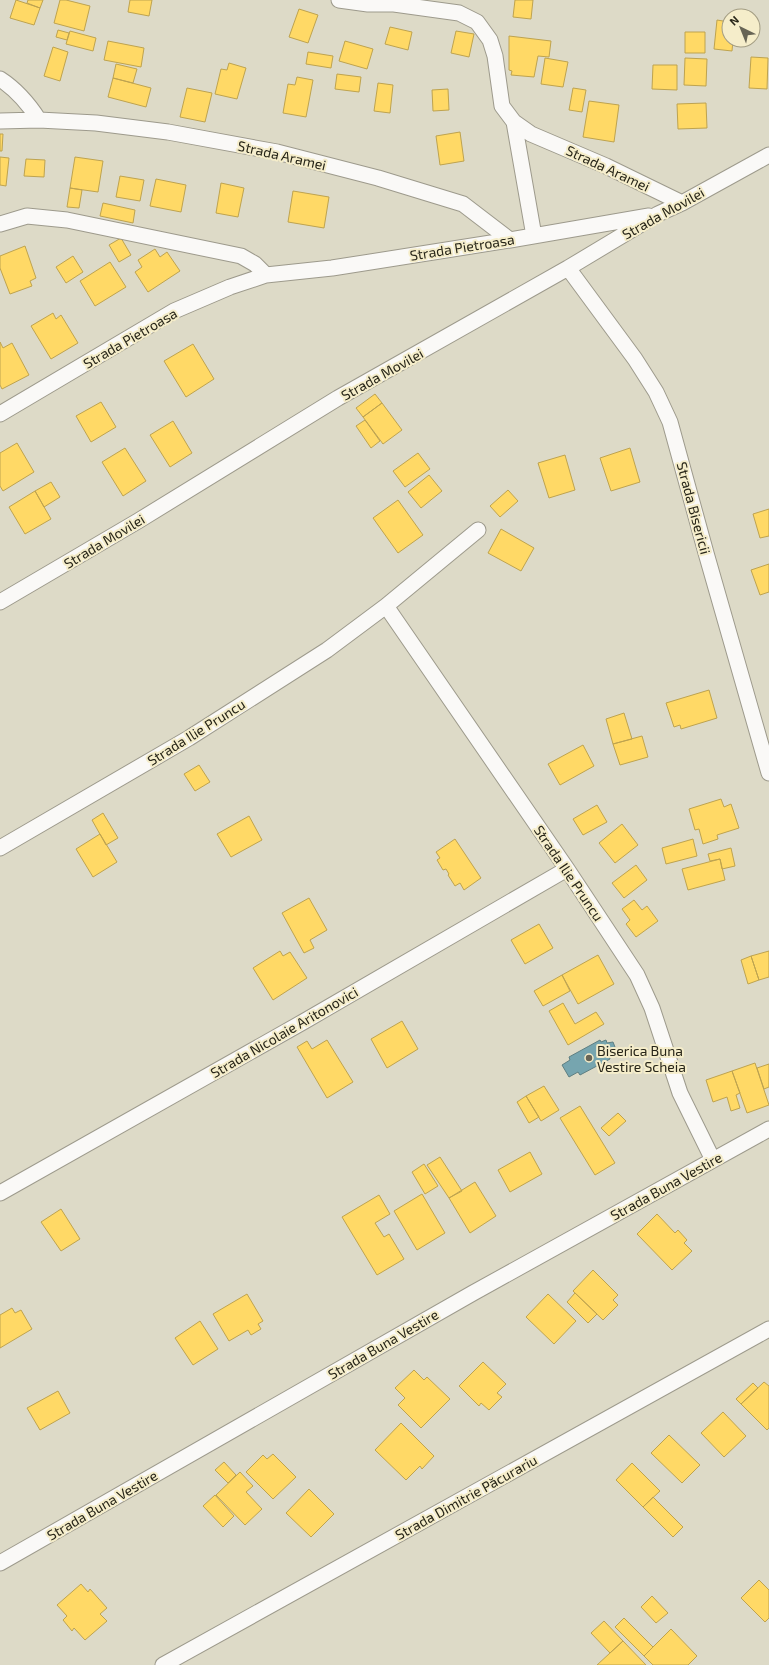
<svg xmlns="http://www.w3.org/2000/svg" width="769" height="1665" viewBox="0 0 769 1665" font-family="'Exo 2',sans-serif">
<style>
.homes{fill:#ffd966;stroke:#bea34f}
.public{fill:#76a5af;stroke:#5e7f82}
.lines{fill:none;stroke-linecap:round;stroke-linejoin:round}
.minor-casing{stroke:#9d9a8c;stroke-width:17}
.minor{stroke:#faf9f7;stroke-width:15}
.poi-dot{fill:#676455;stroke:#f5edca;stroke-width:1.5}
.labels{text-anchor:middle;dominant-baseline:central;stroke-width:4;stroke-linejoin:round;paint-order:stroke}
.street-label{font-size:14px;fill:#272518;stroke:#f5edca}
.poi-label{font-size:14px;fill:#272518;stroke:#f5edca;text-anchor:start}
</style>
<rect width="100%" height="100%" fill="#dddac7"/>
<path class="homes" d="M16 0 40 8 34 25 10 18Z
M28 0H43L40 8 27 3Z
M60 0H66L90 6 84 31 54 23Z
M130 0H152L149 16 128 12Z
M515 0H533L531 19 513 17Z
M299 9 318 15 308 43 289 37Z
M717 20 729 22V40H733L732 51 714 49Z
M390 27 412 32 408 50 385 44Z
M58 30 69 33 67 40 56 37Z
M70 31 96 38 93 51 66 44Z
M456 31 474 34 469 57 451 53Z
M685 32H705V53H685Z
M509 36 551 41 549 57 538 56 534 77 511 75 512 71 509 70Z
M108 41 144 48 141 67 104 60Z
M345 41 373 49 367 69 339 61Z
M53 47 68 52 60 81 44 76Z
M308 52 333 56 331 68 306 64Z
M751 57 768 58 767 89 749 88Z
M545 58 568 62 563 87 541 84Z
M685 58 707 59 706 86 684 85Z
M229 63 246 68 237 99 215 94 221 69 227 70Z
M116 64 137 69 133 83 113 78Z
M653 65H677V90L652 89Z
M337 74 361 77 359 92 335 89Z
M297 77 313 80 306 117 283 113 288 84 295 85Z
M113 78 151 88 146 107 108 97Z
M378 83 393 85 390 113 374 111Z
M187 88 212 93 205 122 180 117Z
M573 88 586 90 582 112 569 110Z
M448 89 449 110 433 111 432 90Z
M589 101 619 105 614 142 583 137Z
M706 103 707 128 678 129 677 104Z
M460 132 464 161 440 165 436 136Z
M0 134H3L2 151H0Z
M0 157 9 158 6 186 0 185Z
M75 157 103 161 98 192 70 188Z
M26 159 45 160 44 177 24 176Z
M120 176 144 180 140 201 116 197Z
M156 179 186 185 181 212 150 206Z
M221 183 244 188 238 217 216 213Z
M70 188 82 190 79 208 67 207Z
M293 191 329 197 324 228 288 222Z
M103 203 135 210 133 223 100 216Z
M121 238 131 255 119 262 109 245Z
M25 246 36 278 30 281 32 286 10 294 0 268V256Z
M155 249 160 257 167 252 180 271 148 292 135 272 142 267 138 260Z
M73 256 83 272 66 283 56 267Z
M110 262 126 287 95 306 80 281Z
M53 313 56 319 61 315 78 343 51 359 31 326Z
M0 342 3 348 12 343 29 375 2 389 0 385Z
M193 344 214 379 186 397 164 361Z
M375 394 382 403 363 417 356 408Z
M101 402 116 427 91 442 76 416Z
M382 403 402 430 383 444 363 417Z
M365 420 380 441 371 448 356 426Z
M173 421 192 453 170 467 150 435Z
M17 443 34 472 3 491 0 486V453Z
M125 448 146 481 123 496 102 462Z
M630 448 640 482 611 491 600 458Z
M418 453 430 469 405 487 393 471Z
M565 455 575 490 549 498 538 463Z
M429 475 442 491 421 508 408 492Z
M51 482 60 497 44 507 35 491Z
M508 490 518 501 500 517 490 506Z
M35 491 51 519 25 534 9 507Z
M398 500 423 535 398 553 373 518Z
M769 509V536L760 538 753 514Z
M501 529 534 548 521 571 488 553Z
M769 564V592L760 595 751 570Z
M709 690 717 718 681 729 680 725 674 727 666 703Z
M624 713 632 739 613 744 606 719Z
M642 736 648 757 620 765 613 744Z
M583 745 594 766 560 785 548 764Z
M199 765 210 782 195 791 184 774Z
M721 799 724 807 731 804 739 828 717 835 718 839 703 844 699 829 695 830 689 809Z
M597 805 607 822 583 835 573 819Z
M103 813 118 838 106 845 92 820Z
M249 816 262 840 231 857 217 834Z
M622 824 638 845 615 863 599 843Z
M100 834 117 862 93 877 76 849Z
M455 839 481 878 464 890 460 883 455 886 448 875 449 874 446 869 443 870 437 860 440 858 436 852Z
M693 839 697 856 666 864 662 848Z
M731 848 735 866 722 869 720 859 710 861 708 854Z
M720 859 725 880 688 890 682 869Z
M636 865 647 880 624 898 612 883Z
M309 898 327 930 310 940 314 948 304 953 282 913Z
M634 900 642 910 647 906 658 921 636 937 626 924 630 920 622 909Z
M539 924 553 948 525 964 511 940Z
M280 951 283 956 290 952 307 978 273 1000 253 968Z
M769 951V977L759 980 751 956Z
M598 955 614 984 578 1004 562 975Z
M751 956 759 980 748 984 741 960Z
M562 975 570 991 543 1006 534 991Z
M563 1003 575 1024 596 1012 604 1024 568 1045 549 1011Z
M402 1021 418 1049 387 1068 371 1039Z
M327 1040 353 1082 327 1098 297 1047 307 1041 312 1049Z
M755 1063 769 1105 747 1113 732 1071Z
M769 1064V1087L764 1089 757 1068Z
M732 1071 740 1093 736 1095 740 1108 731 1111 727 1097 713 1102 706 1080Z
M544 1086 559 1110 541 1121 526 1096Z
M526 1096 539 1117 529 1123 517 1102Z
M580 1106 615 1163 595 1175 560 1118Z
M618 1113 626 1121 609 1136 601 1128Z
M530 1152 542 1174 510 1192 498 1170Z
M440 1157 462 1191 449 1198 427 1165Z
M424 1164 438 1186 425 1194 412 1172Z
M475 1182 496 1216 470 1233 449 1198Z
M422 1194 445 1233 417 1250 394 1211Z
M379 1195 390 1214 375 1223 384 1237 389 1234 404 1259 377 1275 342 1217Z
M61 1209 80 1239 61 1251 41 1222Z
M657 1214 675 1233 678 1230 687 1240 684 1243 692 1251 672 1270 637 1234Z
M593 1270 618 1295 613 1300 618 1305 603 1320 573 1291Z
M575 1293 597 1314 588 1323 567 1302Z
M247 1294 263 1321 258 1324 261 1329 251 1335 248 1330 229 1341 213 1314Z
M548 1294 576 1321 554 1344 526 1317Z
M12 1308 15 1313 21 1310 32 1329 0 1348V1315Z
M200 1321 218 1349 193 1365 175 1338Z
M483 1362 506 1384 497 1393 502 1397 489 1410 481 1403 479 1406 459 1386Z
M414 1370 424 1380 427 1377 450 1399 421 1428 398 1405 405 1398 395 1388Z
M764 1382 769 1386V1428L767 1430 741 1404Z
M753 1383 758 1388 741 1404 736 1399Z
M58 1391 70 1413 40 1430 27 1408Z
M723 1412 746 1436 724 1457 701 1433Z
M401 1423 434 1456 422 1469 420 1466 406 1480 375 1450Z
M669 1435 700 1465 682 1483 651 1453Z
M273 1454 296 1477 273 1499 246 1472 263 1455 267 1459Z
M224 1462 236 1475 228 1483 215 1470Z
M632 1463 660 1491 643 1507 616 1480Z
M240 1472 253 1486 246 1492 262 1509 245 1525 216 1495Z
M309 1489 334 1514 311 1537 286 1513Z
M215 1495 234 1516 223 1527 203 1506Z
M653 1497 683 1527 673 1537 643 1507Z
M759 1580 769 1590V1618L765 1622 741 1598Z
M81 1584 88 1592 90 1589 107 1608 100 1614 107 1621 85 1640 74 1628 72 1631 63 1620 67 1616 57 1605Z
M652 1596 668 1613 656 1623 641 1607Z
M624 1618 653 1647 644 1656 615 1627Z
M604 1621 623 1641 610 1653 591 1633Z
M671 1629 697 1656 688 1665H653L644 1656Z
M623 1641 646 1665H597Z"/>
<path class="public" d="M600 1040 601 1042 606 1040 607 1043 613 1042 615 1047 612 1051 613 1054 609 1056 610 1059 580 1075 578 1072 569 1077 562 1065 570 1060 569 1057Z"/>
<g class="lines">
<defs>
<path id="minor" d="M339 0 368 4H394L459 13 477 22 490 40 495 56 502 106 514 122 531 134 606 166 682 203
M0 79C17 90 28 103 39 120
M0 121 39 120 96 123 168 132 277 152 378 178 463 204 510 240
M514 122 534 236
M0 224 27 216 67 220 241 256 255 264 266 275
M568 268 635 359 656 392 670 422 706 553 769 773
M0 414 174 311 230 287 266 275 332 268 510 240 649 216
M0 602 138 521 338 398 568 268 658 214 682 203 769 155
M386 606 567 869 637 975 652 1008 680 1093 713 1160
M0 848 189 738 327 650 386 606 478 530
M0 1193 303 1022 567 869
M0 1563 473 1293 769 1129
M163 1665 769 1329"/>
</defs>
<use href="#minor" class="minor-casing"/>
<use href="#minor" class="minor"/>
</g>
<circle class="poi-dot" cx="589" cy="1058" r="4"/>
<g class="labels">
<g class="street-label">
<text transform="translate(282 155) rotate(13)">Strada Aramei</text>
<text transform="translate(608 168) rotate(25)">Strada Aramei</text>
<text transform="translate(663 213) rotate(-29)">Strada Movilei</text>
<text transform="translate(462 247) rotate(-9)">Strada Pietroasa</text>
<text transform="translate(130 338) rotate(-30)">Strada Pietroasa</text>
<text transform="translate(382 374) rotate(-29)">Strada Movilei</text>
<text transform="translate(694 508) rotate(75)">Strada Bisericii</text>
<text transform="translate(104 541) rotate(-31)">Strada Movilei</text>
<text transform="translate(196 732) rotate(-32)">Strada Ilie Pruncu</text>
<text transform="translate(569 873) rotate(56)">Strada Ilie Pruncu</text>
<text transform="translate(284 1032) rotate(-30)">Strada Nicolaie Aritonovici</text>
<text transform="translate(666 1186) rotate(-29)">Strada Buna Vestire</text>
<text transform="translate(383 1344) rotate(-30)">Strada Buna Vestire</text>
<text transform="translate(466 1497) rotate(-29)">Strada Dimitrie Păcurariu</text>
<text transform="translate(102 1505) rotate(-30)">Strada Buna Vestire</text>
</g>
<g class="poi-label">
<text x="597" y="1050">Biserica Buna<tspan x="597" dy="16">Vestire Scheia</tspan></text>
</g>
</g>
<g transform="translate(741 28) rotate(317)"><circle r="19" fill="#f5edca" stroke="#a39d83"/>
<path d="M0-3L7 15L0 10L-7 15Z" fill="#676455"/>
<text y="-6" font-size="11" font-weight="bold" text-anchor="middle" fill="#272518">N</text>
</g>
</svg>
